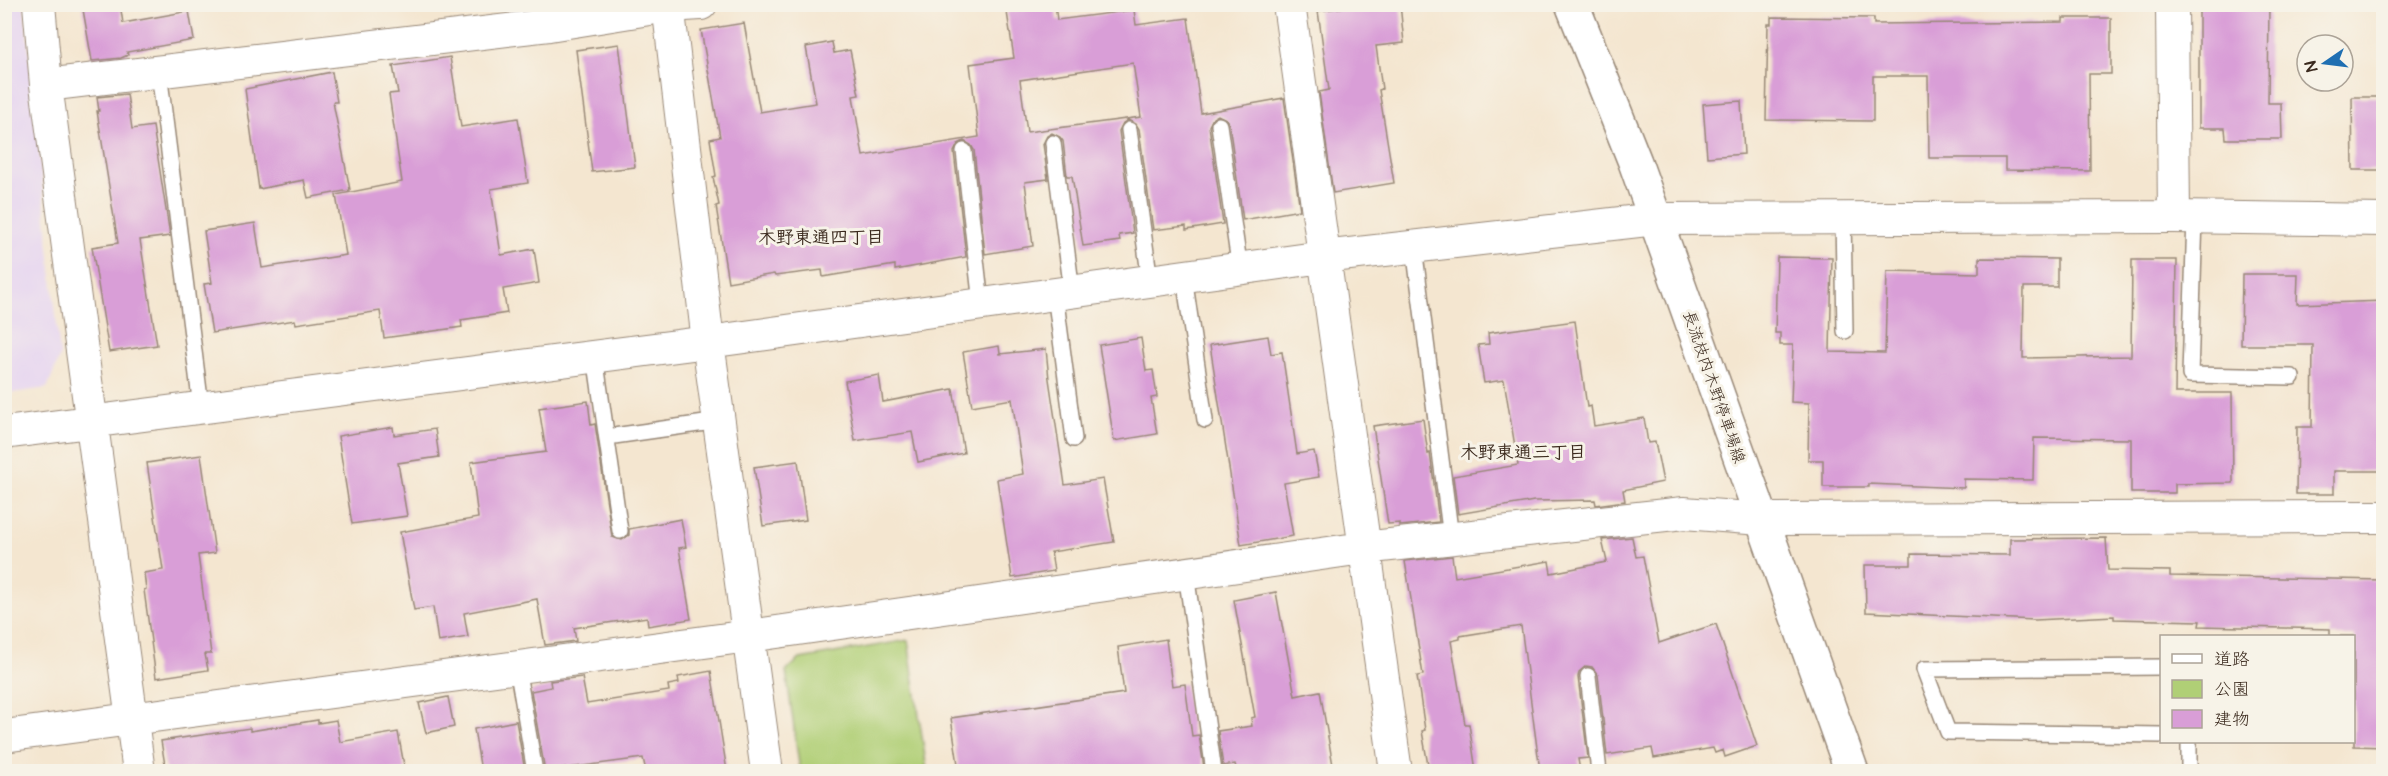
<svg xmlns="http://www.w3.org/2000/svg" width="2388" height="776" viewBox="0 0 2388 776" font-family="'Architects Daughter','Klee One',sans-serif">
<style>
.built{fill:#e5d3f1}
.green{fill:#b0cf76;stroke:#767c4a;stroke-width:1.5}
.building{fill:#d99ed7;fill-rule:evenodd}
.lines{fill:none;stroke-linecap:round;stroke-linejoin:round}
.lane-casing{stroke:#988877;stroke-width:18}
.street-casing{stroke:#988877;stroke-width:34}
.secondary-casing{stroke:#988877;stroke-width:36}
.lane{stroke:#fff;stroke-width:15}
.street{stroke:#fff;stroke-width:32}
.secondary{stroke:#fff;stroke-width:33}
.labels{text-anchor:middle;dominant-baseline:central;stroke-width:6;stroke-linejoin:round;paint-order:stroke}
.street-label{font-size:16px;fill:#3b2a1e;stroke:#f7f3e8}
.neighbourhood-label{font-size:18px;font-weight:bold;fill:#3b2a1e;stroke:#f7f3e8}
</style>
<rect width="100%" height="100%" fill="#f7f3e8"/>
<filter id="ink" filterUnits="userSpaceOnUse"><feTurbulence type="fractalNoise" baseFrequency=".0167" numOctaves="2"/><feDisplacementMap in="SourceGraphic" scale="12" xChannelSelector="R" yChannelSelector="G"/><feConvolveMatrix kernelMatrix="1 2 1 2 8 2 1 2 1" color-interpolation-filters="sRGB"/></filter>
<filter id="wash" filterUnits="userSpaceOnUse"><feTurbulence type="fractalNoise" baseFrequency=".008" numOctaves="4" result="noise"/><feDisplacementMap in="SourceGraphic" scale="24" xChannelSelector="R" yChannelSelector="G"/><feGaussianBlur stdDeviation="1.35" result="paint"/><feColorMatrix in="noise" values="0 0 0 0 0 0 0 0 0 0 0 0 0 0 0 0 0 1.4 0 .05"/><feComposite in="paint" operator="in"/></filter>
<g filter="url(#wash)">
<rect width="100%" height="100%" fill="#f4e6d0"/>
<path class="built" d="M4 5H24L60 356 47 388 5 394Z"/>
<path class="green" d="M908 640 927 771H800L786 671 800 659Z"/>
<g id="blocks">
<path class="building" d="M82 4H120L123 23 189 11 194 40 127 52 128 55 121 58 92 61Z
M1051 4H1055L1057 20 1134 10 1136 25 1188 18 1201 113 1284 98 1300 210 1243 220 1229 124 1226 119 1218 115 1213 118 1209 126 1223 224 1186 230V226L1153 230 1139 129 1136 124 1128 120 1123 123 1119 131 1133 233 1119 235 1120 241 1083 246 1072 176H1067L1063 141 1060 137 1052 133 1047 136 1043 144 1048 179 1025 182 1033 246 985 254 974 150 971 145 964 141 958 144 954 152 966 257 895 270V265L823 277 822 270 775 276 774 274 728 282 716 206 719 205 713 177 716 176 710 139 720 137 701 30 744 23 760 112 816 103 806 47 832 42 834 53 850 50 859 95 853 96 863 156 979 137 970 64 1014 58 1007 12ZM1133 63 1141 117 1027 132 1020 80Z
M1366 4H1400L1404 43 1376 46 1382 89 1379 90 1394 183 1333 193 1319 92 1329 90 1318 11Z
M2199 4H2269L2268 103H2281L2282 139H2226L2225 128H2199Z
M1771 17 1874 18V24L2063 22V18H2111V74H2089L2090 171 2005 170V158H1929L1928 76H1873V121L1766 120 1768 24H1771Z
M619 44 635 167 592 172 576 50Z
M450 57 461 127 518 118 528 183 491 189 501 255 534 249 539 283 503 289 507 313 461 320 462 327 384 338 380 311 296 324 295 320 212 333 204 284 212 283 204 231 255 223 262 268 346 255 336 195 402 182 389 94 398 93 393 66Z
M332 72 337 102H333L350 190 308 198 304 180 259 189 245 89Z
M127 94 132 129 153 126 170 236 140 240 157 345 109 352 92 247 118 243 97 111H99L97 97Z
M2352 97H2384V170H2353Z
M1741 101 1744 154 1707 157 1703 104Z
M1777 257 1832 258 1830 352 1885 353 1887 271 1979 273V258L2057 259V287H2024L2023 358 2131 356 2132 260H2177L2175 393H2232L2233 483 2175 484V493H2131V439L2034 438 2033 480 1964 479V488L1869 484V487H1823V460H1808L1809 403 1791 402 1793 345H1780V333H1775Z
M2242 274H2298L2297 304 2384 301V471H2334V494H2296L2297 427H2312L2313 345H2241Z
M1575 321 1587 407 1591 406 1594 426 1644 418 1648 443 1655 442 1663 482 1623 490 1625 501 1596 505 1595 500 1534 501 1458 514 1453 476 1518 465 1504 380 1484 383 1478 345 1489 344 1488 333Z
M1268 336 1271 354 1282 352 1297 454 1314 451 1319 477 1284 483 1293 536 1241 545 1210 345Z
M1141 338 1146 371 1153 370 1157 397 1151 398 1157 434 1114 441 1099 345Z
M999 346 1000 354 1046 349 1049 379 1065 485 1103 479 1114 542 1051 552 1054 571 1012 578 997 479 1023 474 1012 399 972 406 963 352Z
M879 375 883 402 953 389 964 453 918 462 912 432 855 441 845 381Z
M588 401 591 425 595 424 612 537 622 540 629 535V529L681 519 686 547 679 548 691 619 648 626 647 617 574 628 576 641 545 645 537 599 464 613 468 637 438 642 433 607 414 610 400 532 478 518 471 462 546 452 539 408Z
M1423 419 1428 454 1430 453 1439 522 1400 526V523L1388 524 1373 426Z
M393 427 394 435 435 429 439 457 398 463 407 516 352 524 338 436Z
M201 455 215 553 198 555 211 654H205L208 670 156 678 144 590 146 589 144 573 163 570 147 463Z
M798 461 806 520 763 526 754 467Z
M1632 537 1636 557 1643 556 1659 643 1716 624 1757 746 1725 757 1723 750 1715 753 1713 748 1654 758 1652 748 1607 755 1598 675 1592 667 1586 666 1579 672 1578 677 1588 758 1578 759 1580 771H1540L1521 626 1460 636V639L1451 641 1465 724H1469L1476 771H1429L1422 731 1425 730 1417 676 1423 675 1405 561 1452 556 1455 577 1549 561 1551 573 1607 562 1602 540Z
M2106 538 2108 570 2170 571V576L2384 580V747L2354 746V636H2330V629L2199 626 2200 621 2114 619V616L2035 620 1866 612 1865 565H1911V554L2010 555V539Z
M1276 592 1295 696 1320 691 1334 771H1237L1235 764 1223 766 1218 731 1252 726 1251 718 1255 717 1234 600Z
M1166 639 1172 686 1185 684 1192 736 1199 735 1204 768 1182 771H959L951 718 1124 693 1118 647Z
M711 671 727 771H646L643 758 545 771 531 691 551 687 550 681 582 677 587 704 669 691 668 685 679 683 678 677Z
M448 697 454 727 426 733 419 703Z
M318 720V723L336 720 340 742 398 732 405 771H166L161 741 250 728V731Z
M516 721 525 771H481L474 729Z"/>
</g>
</g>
<g filter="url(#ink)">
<use href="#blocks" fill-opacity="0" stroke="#988877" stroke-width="1.5"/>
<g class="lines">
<defs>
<path id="lane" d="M159 72 201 407
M1219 125 1240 270
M1129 130 1150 281
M1053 143 1072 292
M964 151 981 304
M1843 217 1845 331
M2195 217 2190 375 2292 377
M1414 247 1451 538
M1184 277 1205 420
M1055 294 1074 439
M595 356 620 531
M607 437 719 421
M1186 573 1214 772
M517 667 535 772
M2162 667 1924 669 1948 732 2162 735
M1588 676 1599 772
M2189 742V772"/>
<path id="street" d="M39 4 46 85 139 772
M668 4 708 342 767 772
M1289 4 1396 772
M2172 4 2174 217
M46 85 549 25 668 6 701 4
M4 433 708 342 1323 257 1656 219 2174 217 2384 220
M4 736 749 636 1363 548 1684 513 1761 519 2384 517"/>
<path id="secondary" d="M1572 4 1635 162 1852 772"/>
</defs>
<use href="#lane" class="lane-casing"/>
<use href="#street" class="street-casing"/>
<use href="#secondary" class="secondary-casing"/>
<use href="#lane" class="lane"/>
<use href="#street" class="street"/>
<use href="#secondary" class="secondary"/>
</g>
</g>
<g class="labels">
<g class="street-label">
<text transform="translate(1714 387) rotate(71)">長流枝内木野停車場線</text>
</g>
<g class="neighbourhood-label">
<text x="821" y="237">木野東通四丁目</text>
<text x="1523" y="452">木野東通三丁目</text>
</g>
</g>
<rect width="2388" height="776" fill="none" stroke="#f7f3e8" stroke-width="24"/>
<rect x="2160" y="635" width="195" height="108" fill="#f7f3e8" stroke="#aca397" stroke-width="1.5"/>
<rect x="2172" y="654" width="30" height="9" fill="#ffffff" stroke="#aca397" stroke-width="1.5"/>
<text x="2214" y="665" font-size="18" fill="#3b2a1e">道路</text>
<rect x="2172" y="680" width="30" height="18" fill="#b0cf76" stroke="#aca397" stroke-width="1.5"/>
<text x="2214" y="695" font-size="18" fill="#3b2a1e">公園</text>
<rect x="2172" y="710" width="30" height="18" fill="#d99ed7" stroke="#aca397" stroke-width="1.5"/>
<text x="2214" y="725" font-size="18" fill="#3b2a1e">建物</text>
<g transform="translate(2325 63) rotate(256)"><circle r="28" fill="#f7f3e8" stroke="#aca397" stroke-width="1.5"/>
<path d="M0-4.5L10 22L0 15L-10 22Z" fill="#1f6fb2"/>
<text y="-9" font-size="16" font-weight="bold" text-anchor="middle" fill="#3b2a1e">N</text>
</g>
</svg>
